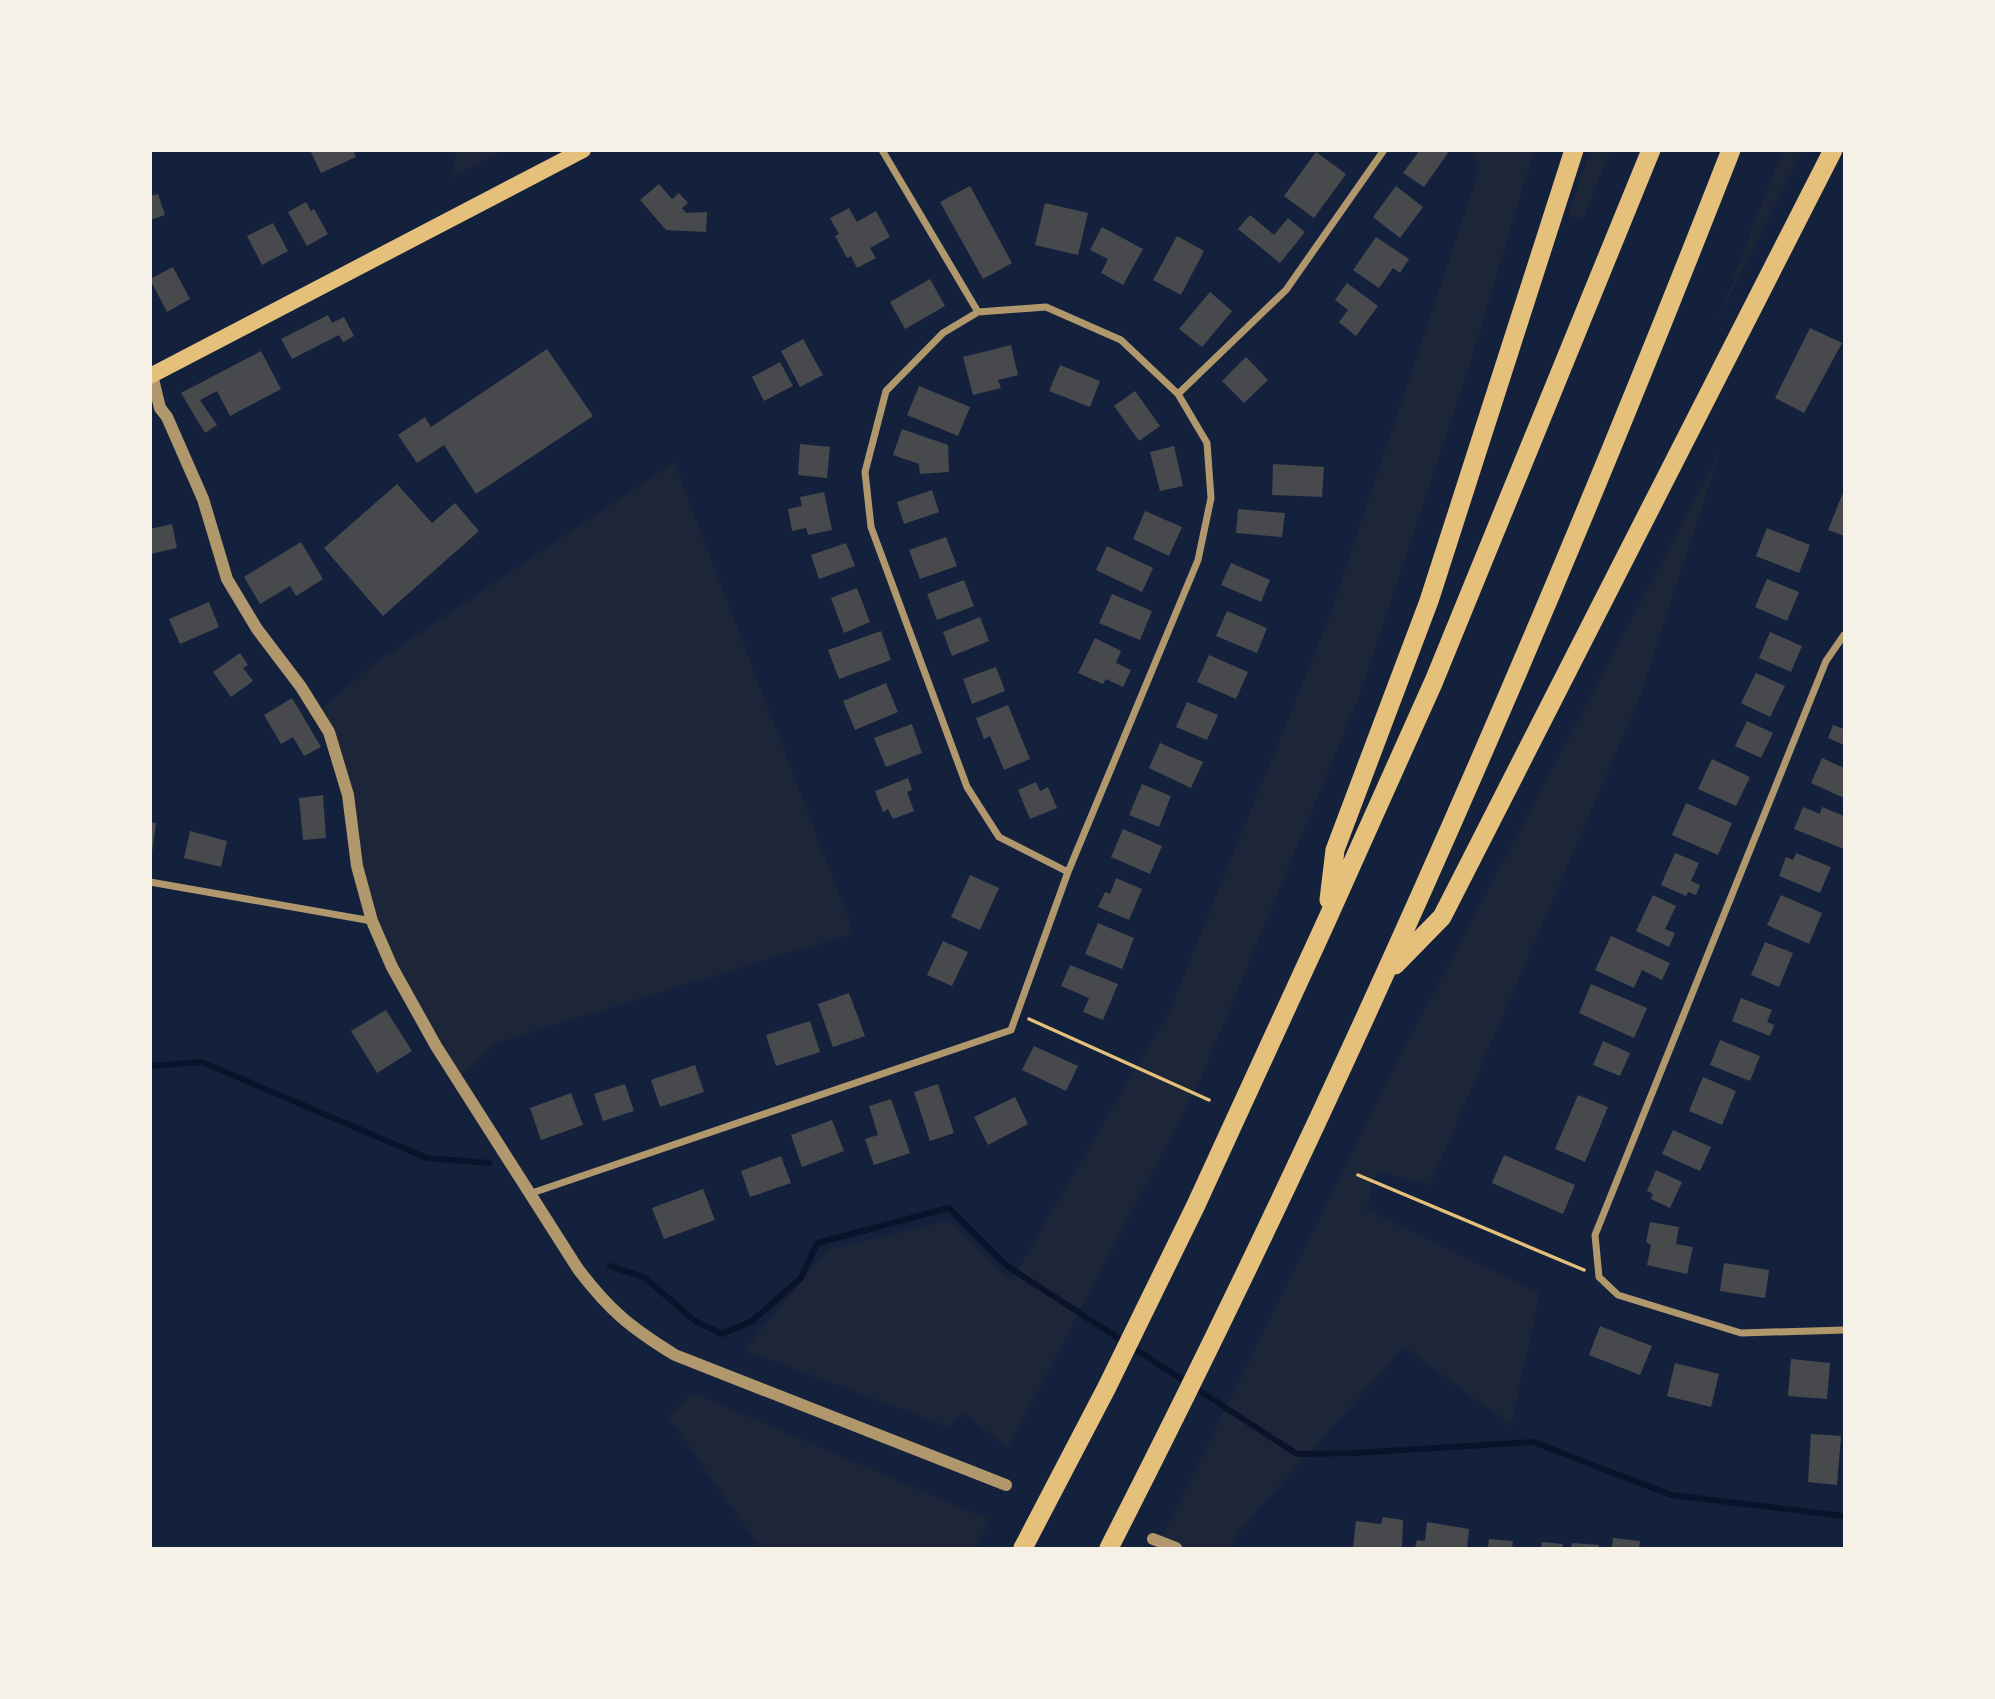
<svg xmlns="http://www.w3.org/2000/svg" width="1995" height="1699" viewBox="0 0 1995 1699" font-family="Barlow,sans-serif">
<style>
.green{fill:#1d2539}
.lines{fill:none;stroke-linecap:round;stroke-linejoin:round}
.stream{stroke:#0b132b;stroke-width:6}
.building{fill:#48494c}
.path{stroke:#e5c07b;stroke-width:3.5}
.minor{stroke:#b1986c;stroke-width:7}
.tertiary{stroke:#b1986c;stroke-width:12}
.primary{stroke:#e5c07b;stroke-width:16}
.motorway{stroke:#e5c07b;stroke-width:19}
</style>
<rect width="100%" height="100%" fill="#14213d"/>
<path class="green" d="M456 151V150L503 151 451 178Z
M1471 151H1534L1466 377 1357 702 1199 1083 1008 1448 962 1412 948 1427 744 1350 827 1250 950 1220 1011 1281 1169 1012 1329 618 1480 168Z
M1590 151H1610L1583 219 1568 215Z
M1782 151H1802L1717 322Z
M1720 452 1640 697 1430 1185 1376 1172 1366 1209 1540 1294 1511 1425 1404 1347 1239 1531 1232 1548H1154L1175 1511 1396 1064Z
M674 462 854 933 495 1043 458 1079 372 921 348 795 317 713 371 666Z
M693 1393 990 1520 975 1548H760L668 1416Z"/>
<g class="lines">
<path class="stream" d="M150 1066 202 1062 427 1158 489 1163
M610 1266 644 1277 695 1321 722 1334 752 1321 801 1278 817 1243 949 1208 1007 1266 1297 1454 1353 1453 1533 1442 1671 1495 1843 1516"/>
</g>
<path class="building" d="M310 150H353L356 157 321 173Z
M1420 150H1445L1448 153 1424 187 1403 173Z
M1316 152 1346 174 1314 218 1284 196Z
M659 184 672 199 679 193 688 203 682 208 686 213 707 212 706 232 666 230 640 200Z
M970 186 1012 263 983 279 940 202Z
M1396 186 1423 207 1400 238 1373 217Z
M158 194 165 215 150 220V196Z
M306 202 311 211 314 209 328 234 307 246 288 212Z
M1045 203 1088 213 1078 255 1035 245Z
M849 208 857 222 876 211 890 237 870 248 876 258 857 268 851 256 847 258 835 236 839 234 830 218Z
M1250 215 1274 235 1288 218 1305 232 1280 263 1238 229Z
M273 223 288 251 262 265 247 236Z
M1102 227 1143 249 1123 285 1101 273 1108 259 1090 250Z
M1177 236 1204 251 1181 295 1153 280Z
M1376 237 1409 259 1400 273 1393 268 1379 288 1353 270Z
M173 267 190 299 167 312 150 279Z
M930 279 945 306 905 329 890 302Z
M1347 283 1378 306 1356 336 1339 322 1348 310 1335 300Z
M1210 292 1232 311 1202 347 1179 329Z
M328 315 332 323 344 317 354 336 343 342 339 335 292 359 281 339Z
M1810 328 1842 343 1804 413 1775 398Z
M803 339 823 375 800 387 781 351Z
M1011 345 1018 375 998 380 1001 388 973 395 963 357Z
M547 349 593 416 476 494 444 445 417 463 398 435 425 417 431 427Z
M261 351 281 389 230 416 217 391 200 400 217 425 205 433 181 393Z
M1246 357 1268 380 1244 403 1222 381Z
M780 362 793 386 764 401 752 377Z
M1060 365 1100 381 1090 407 1049 391Z
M919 386 970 407 958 436 907 415Z
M1135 391 1160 426 1139 441 1114 406Z
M902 429 948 445 949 472 920 474 919 464 893 455Z
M800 444 830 447 827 478 798 475Z
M1174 446 1183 486 1160 491 1150 452Z
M1273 464 1324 467 1322 497 1272 495Z
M397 484 432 523 455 503 479 531 383 616 324 548Z
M932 490 939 512 904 524 897 502Z
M1844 490V536L1828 530Z
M824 492 832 530 808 535 806 528 792 531 788 509 802 506 800 497Z
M1238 509 1285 513 1282 537 1236 533Z
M1145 511 1182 527 1169 556 1133 539Z
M172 524 177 548 150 554V529Z
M1767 528 1810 545 1799 573 1756 556Z
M946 537 957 566 920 579 909 550Z
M301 542 323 579 296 596 290 586 260 604 244 577Z
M846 543 855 566 819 579 811 555Z
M1107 546 1153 568 1142 592 1096 570Z
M1231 563 1270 580 1261 602 1221 585Z
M1767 579 1799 592 1787 621 1755 607Z
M964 580 974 606 937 620 927 594Z
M857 588 870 622 844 633 831 598Z
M1112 594 1152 611 1140 640 1099 623Z
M209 602 219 627 180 644 169 619Z
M1227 611 1267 628 1257 653 1216 636Z
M980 617 989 641 952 656 943 632Z
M881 631 891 660 839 679 828 650Z
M1770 632 1802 646 1791 672 1759 658Z
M1095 638 1121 651 1116 663 1131 670 1123 687 1106 679 1103 684 1078 673Z
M240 653 248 665 243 668 253 681 231 697 213 672Z
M1209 655 1248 672 1236 699 1197 682Z
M996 667 1005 691 972 704 963 679Z
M1756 673 1785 686 1770 717 1741 703Z
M886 683 898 712 855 730 843 701Z
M292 698 321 747 304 756 293 737 281 744 264 715Z
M1187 702 1218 715 1207 740 1176 727Z
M1008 705 1030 759 1004 770 990 736 984 739 976 718Z
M1747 721 1773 733 1761 758 1735 746Z
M912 724 922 753 886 767 874 738Z
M1833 725 1844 729V745L1828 738Z
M1160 743 1203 762 1191 788 1149 768Z
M1822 758 1844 768V798L1811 783Z
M1712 759 1750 777 1736 806 1698 789Z
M908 778 912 790 907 792 914 811 893 819 888 809 883 812 875 791Z
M1036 782 1040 791 1048 787 1057 808 1030 819 1018 790Z
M1142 784 1171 796 1159 827 1129 815Z
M323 795 326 838 303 840 299 798Z
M1686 803 1732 823 1718 855 1672 835Z
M1803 807 1820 814 1822 807 1844 816V849L1794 829Z
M150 822 156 823 152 852H150Z
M1123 829 1162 846 1150 874 1111 857Z
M190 831 227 841 221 867 184 858Z
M1675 853 1699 863 1691 881 1700 885 1696 895 1688 892 1686 896 1661 885Z
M1796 853 1831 867 1820 893 1779 876 1786 857 1793 860Z
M970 875 999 888 980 930 951 917Z
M1116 878 1142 889 1129 920 1098 907 1105 892 1110 894Z
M1653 895 1676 906 1665 929 1675 933 1669 947 1636 931Z
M1781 895 1822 913 1809 944 1767 925Z
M1098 923 1134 938 1122 969 1085 954Z
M1611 936 1670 963 1662 980 1642 970 1634 988 1595 970Z
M943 941 968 952 952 986 927 975Z
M1765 942 1793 953 1779 987 1751 975Z
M1070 965 1118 984 1103 1020 1083 1012 1089 998 1061 986Z
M1591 984 1647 1008 1634 1038 1579 1013Z
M849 993 865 1036 833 1047 818 1004Z
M1741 998 1772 1010 1767 1022 1774 1025 1770 1036 1732 1021Z
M386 1010 412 1051 377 1073 351 1031Z
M810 1021 820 1052 776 1066 766 1035Z
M1720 1040 1760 1056 1750 1081 1710 1065Z
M1603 1041 1630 1053 1620 1076 1593 1065Z
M1034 1046 1078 1066 1066 1091 1022 1070Z
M695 1065 704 1092 660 1107 651 1080Z
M1703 1077 1736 1091 1722 1125 1689 1111Z
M625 1084 634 1111 603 1121 594 1094Z
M938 1084 954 1133 930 1141 914 1092Z
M571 1093 583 1125 541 1140 530 1108Z
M1578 1095 1608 1107 1585 1162 1555 1149Z
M1015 1097 1028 1124 988 1145 974 1117Z
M891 1099 910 1153 874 1165 865 1139 878 1135 869 1106Z
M832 1120 844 1151 802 1167 791 1135Z
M1673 1130 1711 1147 1700 1171 1662 1154Z
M1504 1155 1575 1185 1563 1214 1492 1183Z
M781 1156 791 1183 750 1197 741 1171Z
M1656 1170 1682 1182 1670 1208 1651 1199 1653 1194 1647 1191Z
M703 1189 715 1220 664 1239 652 1208Z
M1650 1222 1679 1227 1676 1244 1693 1247 1687 1274 1647 1265 1651 1245 1646 1242Z
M1724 1263 1769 1270 1765 1298 1720 1291Z
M1600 1326 1652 1346 1640 1375 1589 1355Z
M1791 1359 1830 1363 1827 1399 1788 1396Z
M1675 1363 1719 1374 1711 1407 1667 1396Z
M1811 1434 1841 1436 1837 1485 1808 1482Z
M1383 1517 1403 1520 1402 1548H1353L1356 1521 1381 1524Z
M1427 1522 1469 1529 1467 1548H1415L1417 1540 1425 1541Z
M1613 1538 1640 1541 1639 1548H1612Z
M1489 1539 1513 1541 1512 1548H1488Z
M1542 1542 1563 1544 1562 1548H1541Z
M1572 1543 1599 1545 1598 1548H1571Z"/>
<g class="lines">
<path class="path" d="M1029 1019 1209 1100
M1358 1175 1584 1270"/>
<path class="minor" d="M882 150 978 312
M1178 394 1286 290 1384 150
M1844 635 1826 661 1595 1235 1599 1277 1618 1295 1741 1333 1844 1330
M150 882 372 921
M529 1194 1011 1030 1068 872 1198 560 1211 498 1207 443 1178 394 1121 340 1046 307 978 312 943 333 886 391 865 472 871 527 967 787 999 837 1068 872"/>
<path class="tertiary" d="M152 375 160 408 167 417 203 499 227 579 257 629 301 687 329 732 348 795 357 866 372 921 392 967 436 1046 578 1269C610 1311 631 1328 675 1355L1006 1485
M1153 1539 1176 1548"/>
<path class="primary" d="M150 376 583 150"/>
<path class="motorway" d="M1329 900 1335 850 1429 601 1574 150
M1395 965 1442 917 1833 150
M1023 1548 1107 1387 1196 1205 1326 922 1434 681 1651 150
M1109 1548C1341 1094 1545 626 1731 150"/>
</g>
<rect width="1995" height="1699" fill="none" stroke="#f6f1e7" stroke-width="304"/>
</svg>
